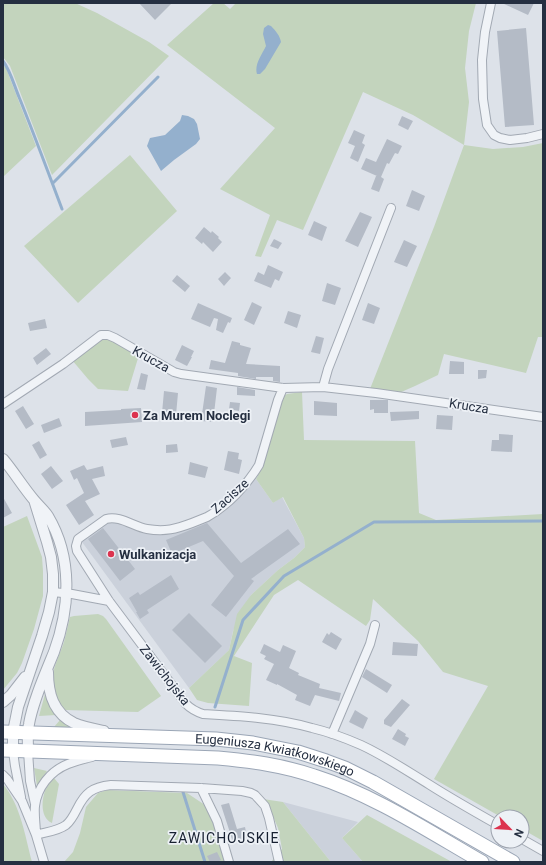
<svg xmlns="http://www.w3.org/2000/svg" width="546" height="865" viewBox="0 0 546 865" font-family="Roboto,sans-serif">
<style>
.built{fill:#cbd1db}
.green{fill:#c3d4bd}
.water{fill:#94b0cd}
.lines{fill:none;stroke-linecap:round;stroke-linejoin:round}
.stream{stroke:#94b0cd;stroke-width:3}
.building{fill:#b4bbc6}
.minor-casing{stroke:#a2a9b3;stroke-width:10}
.tertiary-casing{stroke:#a2a9b3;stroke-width:12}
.primary-casing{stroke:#9ba6b6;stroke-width:15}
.minor{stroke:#f0f3f7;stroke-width:8}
.tertiary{stroke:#f0f3f7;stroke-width:10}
.primary{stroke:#fff;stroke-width:13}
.poi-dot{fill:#dc334f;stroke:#edf1f6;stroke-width:1.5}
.labels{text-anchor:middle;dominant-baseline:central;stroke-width:3.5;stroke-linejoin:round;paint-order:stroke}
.street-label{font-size:13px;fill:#252f41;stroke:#edf1f6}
.poi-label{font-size:13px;font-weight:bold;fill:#252f41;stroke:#edf1f6;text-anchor:start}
.neighbourhood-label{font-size:14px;letter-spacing:1px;fill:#172031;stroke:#edf1f6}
</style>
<rect width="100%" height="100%" fill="#dde2e9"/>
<path class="built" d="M256 479 273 503 282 497 304 538 305 547 294 558 278 570 251 595 233 631 229 650 189 688 82 542 108 522 117 523 150 533 169 534 209 520 230 503Z
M283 802 358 822 342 838 363 862H331Z"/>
<path class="green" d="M3 3H75L97 13 149 42 169 56 52 175 10 66 3 57Z
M214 3H223L230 9 236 3H476L469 31 465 68 469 102 464 145 493 149 523 147 543 143V337H538L526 373 444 354 438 375 415 386 399 393 370 389 434 227 464 145 413 115 363 92 303 230 277 220 261 257 255 256 270 215 220 189 275 128 167 45Z
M3 64 6 68 36 146 3 177Z
M130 155 177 211 78 303 24 246Z
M101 338 112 340 139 355 128 391 98 389 88 379 72 360Z
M302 392 304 440 415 441 419 513 436 520 543 514V841L522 829V817H501L434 779 488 686 443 672 418 641 373 599 370 620 366 626 298 580 274 595 234 656 252 663 249 706 208 703 197 700 189 688 229 650 237 614 251 595 278 570 294 558 305 547 304 538 283 497 273 503 256 479 263 466 280 398 287 394Z
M27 516 42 557 43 571V596L34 629 22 663 17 673 3 690V527Z
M98 614 103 616 106 619 161 696 138 712 64 710C58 703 52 692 52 682 52 669 60 654 64 642 66 634 68 625 70 617L74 616Z
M45 694 49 704 56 715 39 716Z
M60 720 71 727H54Z
M34 768 47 771 37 786Z
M54 778 59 784 52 823C41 818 41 802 45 791 47 786 51 782 54 778Z
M3 784C21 806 25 836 32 862H3Z
M107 790 187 793 208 807 225 862H64L73 852 80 833 86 807 98 793Z
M263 799 283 802 331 862H271L282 849 278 828 272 814Z
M367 815 452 862H363L342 838Z"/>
<path class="water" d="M268 25 271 26C276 31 280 36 281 42L265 69 260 74H257C254 65 262 54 266 46L263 34 264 28Z
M182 115 188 116 194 119 197 124 200 139 196 144 174 160 161 171 147 146 150 138 165 135 180 121Z"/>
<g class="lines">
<path class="stream" d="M3 61C10 70 14 85 19 97 34 134 48 172 62 209
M53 183 158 77
M215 707 243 620 284 576 374 522 543 521
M183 792 205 862"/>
</g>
<path class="building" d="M139 3H172L155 20Z
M502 3H534L528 15Z
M526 28 534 125 505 127 497 31Z
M402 116 413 121 408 130 398 125Z
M354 130 365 135 362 143 365 145 358 162 350 158 355 146 348 143Z
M387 139 402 146 398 154 395 153 389 164 387 163 381 177 384 179 379 192 371 189 376 176H377L361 169 366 158 376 162Z
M412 190 425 196 419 211 406 206Z
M360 212 372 217 358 247 345 241Z
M314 221 327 227 322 241 308 235Z
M204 227 211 233 212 231 219 237 218 238 222 242 213 252 203 242 202 244 195 238Z
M274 239 282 243 278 249 270 246Z
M404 240 417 246 407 267 394 262Z
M268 265 283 272 279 281 275 279 271 288 254 281 258 272 264 275Z
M225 272 231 278 224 286 218 279Z
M177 275 190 286 185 292 172 281Z
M327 283 341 288 335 305 322 301Z
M252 302 262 307 254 325 244 320Z
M198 303 232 318 230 323 228 322 223 333 216 330 218 319 214 318 210 327 191 319Z
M368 303 380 308 374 324 362 320Z
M288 311 301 315 297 328 284 323Z
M45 319 47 328 30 331 28 323Z
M316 336 324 338 320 354 311 352Z
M232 341 240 343V345L251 348 246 364 280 366V382L273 381V377H256V379L238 376V373L209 369 211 360 225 363Z
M182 345 194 351 191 357H192L187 366 175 360Z
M46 348 51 354 37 365 33 358Z
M450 361 464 362V374H449Z
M478 370H487L486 378 478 379Z
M141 373 148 375 145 390 137 389Z
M206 386 217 388 213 422 201 421Z
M237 387 255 390V396L237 395Z
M164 391 178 393 176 415 162 413Z
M370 400H388V413H374V409L370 410Z
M314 401 337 403V416L314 415Z
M230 402 240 403 239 411 229 409Z
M23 406 34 424 26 429 15 411Z
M141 408 142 422 85 426V412L121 410V409Z
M419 411V419L391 421 390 412Z
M437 415 453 416 452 430 436 429Z
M59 418 62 426 44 433 41 425Z
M499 434 513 435 512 452 491 451 492 440H499Z
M126 437 128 445 112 448 110 440Z
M39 441 47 455 40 459 32 445Z
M177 444 178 452 166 453V445Z
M228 451 239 453 238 459 242 460 239 474 224 470Z
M190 462 208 467 205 478 188 474Z
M84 465 87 470 103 466 105 476 92 479 100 494 85 501 94 515 79 525 66 505 84 493 77 478 74 480 70 471Z
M51 466 63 481 52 489 41 474Z
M3 497 12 513 3 518Z
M207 523 241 563 288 529 300 544 251 579 254 581 226 617 211 605 234 576 203 541 172 554 166 540Z
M103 528 135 569 120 581 88 539Z
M171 575 179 589 147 610 149 613 140 619 136 612H137L129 598 138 592 140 595Z
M189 613 222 646 205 663 172 630Z
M331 632 342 639 336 650 322 642 327 633 329 635Z
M393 642 418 644 417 656 392 655Z
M264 644 280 652 283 645 296 651 289 668 299 673 298 675 320 684 319 688 341 693 339 701 315 695 310 706 295 700 297 695 277 684V685L266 680 274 664 264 659 266 656 260 653Z
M366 669 392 685 387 693 362 677Z
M402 699 410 705 391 727 384 724V720Z
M355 710 368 718 363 729 349 722Z
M398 729 406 734 405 736 409 738 405 746 392 739Z
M229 803 237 829 245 827 247 837 233 842 221 805Z
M217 852 221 860 217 862H210L207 856Z"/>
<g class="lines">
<defs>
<path id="minor" d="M491 3 485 32 482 60 483 99 487 125 494 135 500 138 510 140 527 138 543 134
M323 387 328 369 391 208
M283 388 278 400 259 465C247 485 227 506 207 517 202 519 197 521 192 523 176 529 165 532 147 529 134 527 120 515 106 519L78 539 76 546 77 551 109 601 186 704C191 709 197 712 203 714 240 716 277 718 312 728 329 732 345 738 361 745 385 756 407 771 430 785 452 799 475 812 498 825
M3 404 63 364 101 335H108L115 338 174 372 181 374 283 388 323 387 376 393 543 417
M53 592 72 594 109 601
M332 734 370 644 375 625
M13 751 15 766 21 797
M28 751 30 781 35 804
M3 775 7 779 22 801 36 835 44 862
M201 788 217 821 229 862
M36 835C46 832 58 831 66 825 71 821 74 815 77 809 85 793 92 787 111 785L201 788 242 791 251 793 255 795 265 806 269 818 279 862
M36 835C36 825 34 815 35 806 37 788 50 771 68 764 76 761 84 759 92 757
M522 839 543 851"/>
<path id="tertiary" d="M3 459C14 472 23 487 34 500 39 506 44 510 48 516 73 558 70 608 54 652 45 674 33 701 29 724 27 733 28 742 28 751
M48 672C48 693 53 713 74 723 83 727 94 729 104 731
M3 702 11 695 25 677
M13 751V732L18 707 42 636 49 612 53 592V574L51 557 47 542 35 503"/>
<g id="primary">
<path id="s1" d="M3 732 216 739 253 743 298 752 326 761 345 768 373 782 513 862"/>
<path d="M3 750 218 758C250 761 282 765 314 776 374 795 428 831 482 862"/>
</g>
</defs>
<use href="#minor" class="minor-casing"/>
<use href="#tertiary" class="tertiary-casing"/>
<use href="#primary" class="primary-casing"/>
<use href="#minor" class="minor"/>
<use href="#tertiary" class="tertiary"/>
<use href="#primary" class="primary"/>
</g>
<g class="poi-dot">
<circle cx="135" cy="415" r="4"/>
<circle cx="111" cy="554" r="4"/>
</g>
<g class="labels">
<g class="street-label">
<text transform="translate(151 359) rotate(29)">Krucza</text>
<text transform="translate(469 406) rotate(9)">Krucza</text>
<text transform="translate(230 496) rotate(-42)">Zacisze</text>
<text transform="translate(165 675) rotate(52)">Zawichojska</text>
<text stroke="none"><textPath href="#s1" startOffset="274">Eugeniusza Kwiatkowskiego</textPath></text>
</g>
<g class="poi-label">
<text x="143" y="415">Za Murem Noclegi</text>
<text x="119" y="554">Wulkanizacja</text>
</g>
<g class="neighbourhood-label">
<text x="224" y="838">ZAWICHOJSKIE</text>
</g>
</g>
<rect width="546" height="865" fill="none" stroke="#252f41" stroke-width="8"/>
<g transform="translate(510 829) rotate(115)"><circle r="19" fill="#edf1f6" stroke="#9da3ae"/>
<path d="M0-3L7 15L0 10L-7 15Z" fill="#dc334f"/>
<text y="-6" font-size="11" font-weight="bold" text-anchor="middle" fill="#252f41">N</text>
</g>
</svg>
